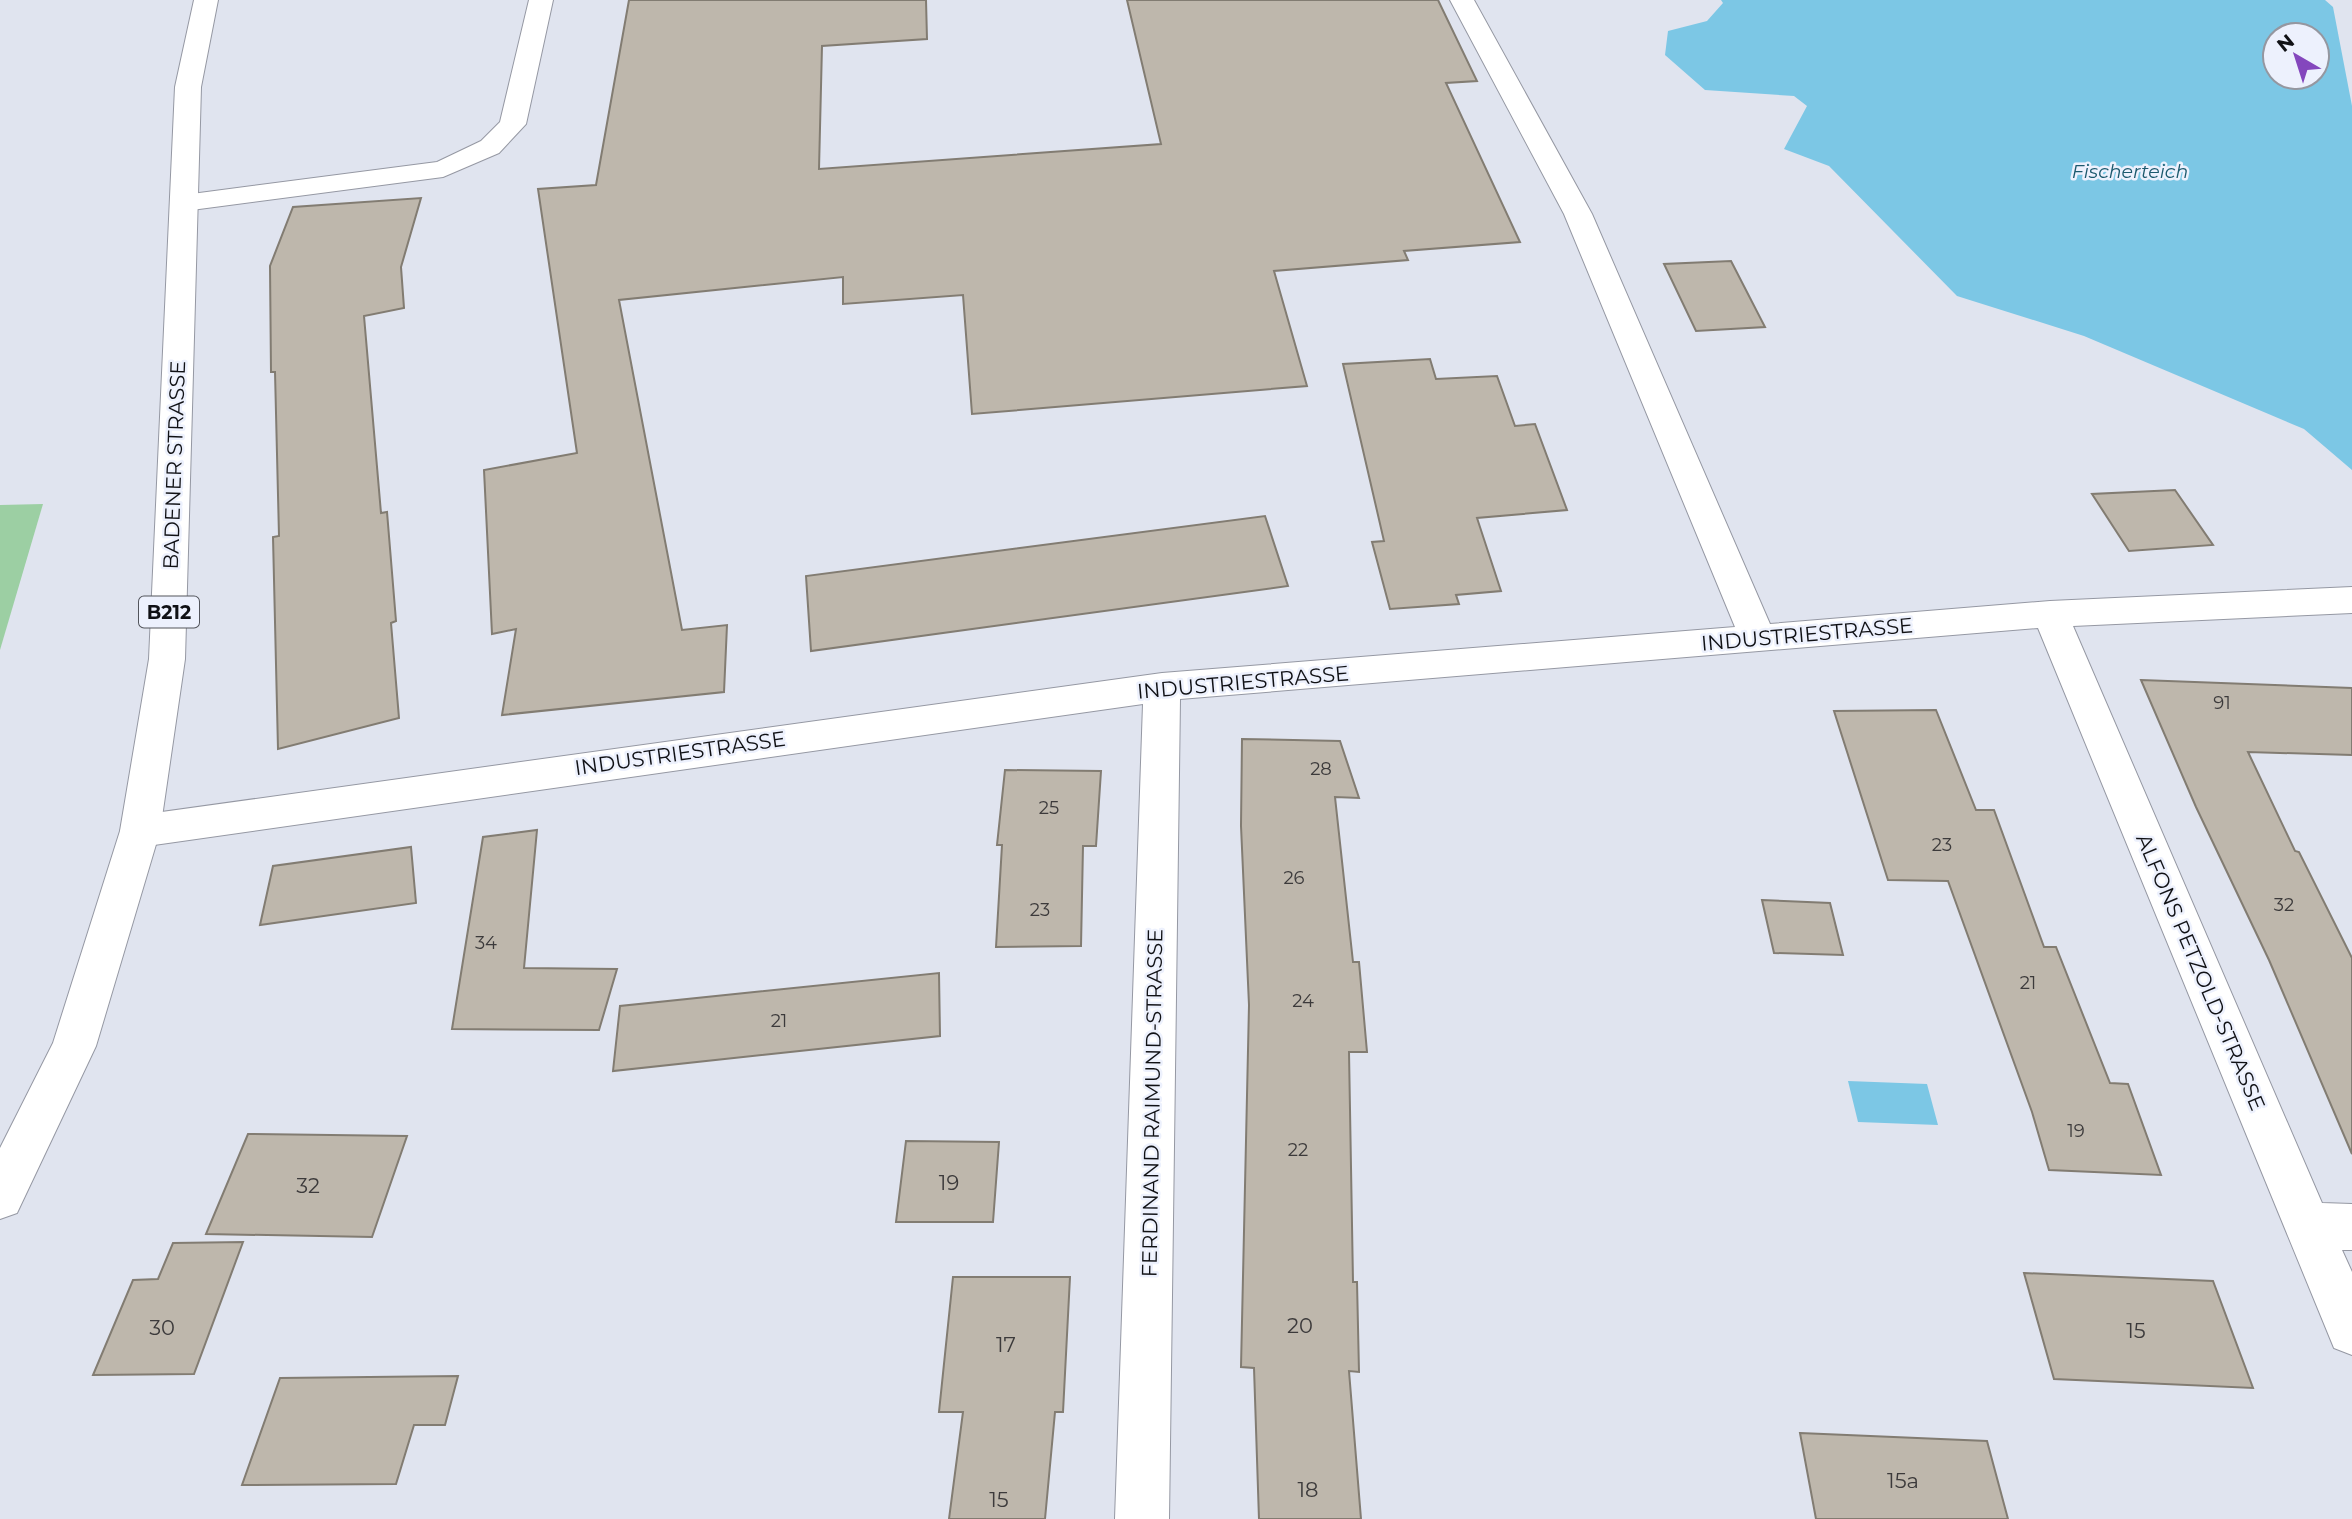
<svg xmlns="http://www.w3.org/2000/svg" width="2352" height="1519" viewBox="0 0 2352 1519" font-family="Montserrat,sans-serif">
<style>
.green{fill:#9ccfa3}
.water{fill:#7cc7e5;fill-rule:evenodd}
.building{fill:#beb7ac;stroke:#827c72;stroke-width:2}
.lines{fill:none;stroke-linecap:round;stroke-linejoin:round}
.minor-casing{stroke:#9598a3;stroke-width:2}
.major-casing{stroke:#9598a3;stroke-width:2}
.minor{fill:#fff;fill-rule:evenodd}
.major{fill:#fff;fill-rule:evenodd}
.labels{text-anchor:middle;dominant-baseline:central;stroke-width:5;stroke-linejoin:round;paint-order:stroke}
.number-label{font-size:18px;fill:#3c3a3b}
.far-water-label{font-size:19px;font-style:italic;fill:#1c596e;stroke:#edf1fd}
.shield{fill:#edf1fd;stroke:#52545b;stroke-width:2}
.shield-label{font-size:19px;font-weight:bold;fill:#101115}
.street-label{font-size:21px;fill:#101115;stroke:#edf1fd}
.near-number-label{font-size:21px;fill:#3c3a3b}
</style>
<rect width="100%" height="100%" fill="#e0e4ef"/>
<path class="green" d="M43 504 0 650V505Z"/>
<path class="water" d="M1721 0H2325L2333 7 2352 106V470L2304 429 2084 336 1957 296 1829 166 1784 149 1807 106 1794 96 1705 90 1665 55 1668 31 1707 21 1723 3ZM2317 35V77H2275V35Z
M1848 1081 1927 1084 1938 1125 1858 1122Z"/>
<path class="building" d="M629 0H926L927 39 822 46 819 169 1161 144 1127 0H1438L1477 81 1446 83 1520 242 1404 251 1408 260 1274 271 1307 386 972 414 963 295 843 304V277L619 300 682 630 727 625 724 692 502 715 516 629 492 634 484 470 577 453 538 189 596 185Z
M421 198 401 267 404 308 364 316 381 513 387 512 396 621 391 623 399 718 278 749 273 537 279 536 275 372H271L270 266 293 207Z
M1731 261 1765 327 1696 331 1664 264Z
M1430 359 1436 379 1497 376 1515 426 1535 424 1567 510 1477 518 1501 591 1456 595 1459 604 1390 609 1372 542 1384 541 1343 364Z
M2175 490 2213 545 2129 551 2092 494Z
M1265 516 1288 586 811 651 806 576Z
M2141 680 2352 688V755L2248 752 2295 851 2299 852 2352 958V1154L2269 960 2196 807Z
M1936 710 1976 810H1994L2044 947H2056L2110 1083 2128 1084 2161 1175 2049 1170 2032 1112 1948 881 1888 880 1834 711Z
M1242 739 1340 741 1359 798 1335 797 1353 962H1359L1367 1052H1349L1353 1282H1357L1359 1372 1349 1371 1361 1519H1259L1254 1368 1241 1367 1249 1005 1241 826Z
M1005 770 1101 771 1096 846H1083L1081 946 996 947 1002 845H997Z
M537 830 524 968 617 969 599 1030 452 1029 483 837Z
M411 847 416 903 260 925 273 866Z
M1762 900 1830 903 1843 955 1774 953Z
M939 973 940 1036 613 1071 620 1006Z
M248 1134 407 1136 372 1237 206 1234Z
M906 1141 999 1142 993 1222H896Z
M243 1242 194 1374 93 1375 133 1280 158 1279 173 1243Z
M2024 1273 2213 1281 2253 1388 2054 1379Z
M953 1277H1070L1063 1412H1055L1045 1519H949L963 1412H939Z
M458 1376 445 1425H414L396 1484 242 1485 280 1378Z
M1800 1433 1987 1441 2008 1519H1816Z"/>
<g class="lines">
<defs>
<path id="minor" d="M529 0H553L526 124 499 153 443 177 184 211 174 209 170 203 174 197 184 195 437 162 481 141 500 122Z
M1450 0H1474L1592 214 1770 624 2050 601 2352 587V613L2073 626 2322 1203 2352 1204V1250H2342L2352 1272V1355L2334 1348 2038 628 1180 699 1169 1519H1115L1143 704 140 847 126 842 120 831 126 820 140 815 1162 673 1735 627 1564 214Z"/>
<path id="major" d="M194 0H218L201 87 185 659 160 831 96 1046 17 1213 0 1219V1148L53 1043 120 831 149 659 175 87Z"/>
</defs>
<use href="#minor" class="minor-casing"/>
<use href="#major" class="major-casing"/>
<use href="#minor" class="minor"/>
<use href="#major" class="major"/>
</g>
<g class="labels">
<g class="number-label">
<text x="2222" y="703">91</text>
<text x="1321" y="769">28</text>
<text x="1049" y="808">25</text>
<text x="1942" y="845">23</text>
<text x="1294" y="878">26</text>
<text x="2284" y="905">32</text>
<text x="1040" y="910">23</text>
<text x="486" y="943">34</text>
<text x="2028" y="983">21</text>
<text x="1303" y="1001">24</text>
<text x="779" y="1021">21</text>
<text x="2076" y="1131">19</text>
<text x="1298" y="1150">22</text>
</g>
<g class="far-water-label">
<text x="2130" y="171">Fischerteich</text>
</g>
<rect class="shield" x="139" y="596.5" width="60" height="31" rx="5"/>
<g class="shield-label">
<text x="169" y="612">B212</text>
</g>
<g class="street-label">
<text transform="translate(174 465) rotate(-88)">BADENER STRASSE</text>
<text transform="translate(1807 634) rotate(-5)">INDUSTRIESTRASSE</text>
<text transform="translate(1243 682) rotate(-5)">INDUSTRIESTRASSE</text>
<text transform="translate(680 753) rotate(-8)">INDUSTRIESTRASSE</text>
<text transform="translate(2201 972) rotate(67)">ALFONS PETZOLD-STRASSE</text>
<text transform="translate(1152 1103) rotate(-89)">FERDINAND RAIMUND-STRASSE</text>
</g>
<g class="near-number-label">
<text x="949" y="1182">19</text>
<text x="308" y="1185">32</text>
<text x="1300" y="1325">20</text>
<text x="162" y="1327">30</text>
<text x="2136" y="1330">15</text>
<text x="1006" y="1344">17</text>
<text x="1903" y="1480">15a</text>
<text x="1308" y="1489">18</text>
<text x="999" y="1499">15</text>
</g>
</g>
<g transform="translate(2296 56) rotate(321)"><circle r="33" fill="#edf1fd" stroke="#9597a0" stroke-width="2"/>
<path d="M0-5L12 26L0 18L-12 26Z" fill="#8447bd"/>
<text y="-10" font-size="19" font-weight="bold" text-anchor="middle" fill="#101115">N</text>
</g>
</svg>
